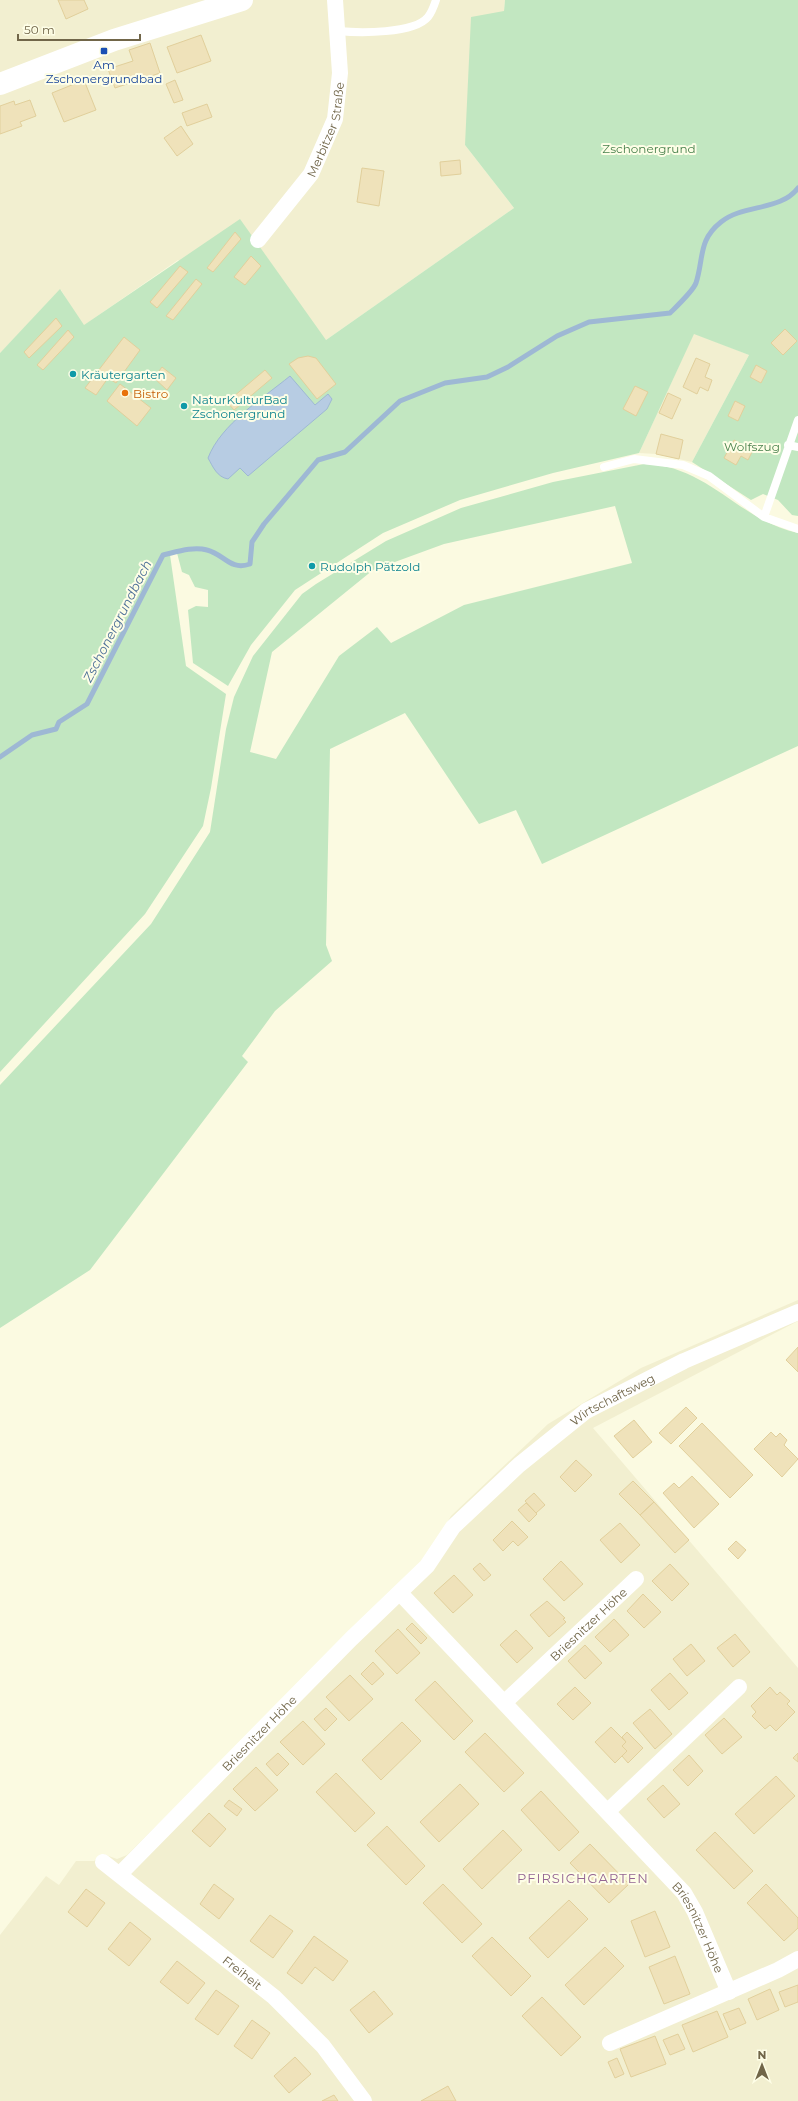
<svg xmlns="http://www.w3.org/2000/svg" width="798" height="2101" viewBox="0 0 798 2101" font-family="Montserrat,sans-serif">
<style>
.residential{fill:#f2efd0}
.green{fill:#c2e7c1;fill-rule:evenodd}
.water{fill:#b7cce3;stroke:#9eb8d4}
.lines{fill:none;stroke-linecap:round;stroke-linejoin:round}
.stream{stroke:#9eb8d4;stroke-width:5}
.building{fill:#efe2ba;stroke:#e1cf9b}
.lane{stroke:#fff;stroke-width:8}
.street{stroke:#fff;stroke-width:16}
.secondary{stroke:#fff;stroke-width:22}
.transit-dot{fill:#1a4fb4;stroke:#fefee7;stroke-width:1.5}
.culture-dot{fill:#0f9aa8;stroke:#fefee7;stroke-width:1.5}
.food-dot{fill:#e8710a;stroke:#fefee7;stroke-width:1.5}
.labels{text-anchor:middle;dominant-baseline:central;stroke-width:4;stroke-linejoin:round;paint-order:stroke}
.transit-label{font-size:12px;fill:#164399;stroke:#fefee7}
.street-label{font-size:12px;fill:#716649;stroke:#fefee7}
.park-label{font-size:12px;fill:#48814c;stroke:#fefee7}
.culture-label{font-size:12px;fill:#0d838f;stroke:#fefee7;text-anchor:start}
.food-label{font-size:12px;fill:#c56008;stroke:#fefee7;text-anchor:start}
.water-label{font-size:13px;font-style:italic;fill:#4d7098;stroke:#fefee7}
.neighbourhood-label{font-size:13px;letter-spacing:1px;fill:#946593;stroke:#fefee7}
</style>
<rect width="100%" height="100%" fill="#fbfae1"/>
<path class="residential" d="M0 0H505L504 11 465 145 514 208 326 340 178 260 83 326 61 290 0 353Z
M694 333 749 355 692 462 656 454 639 453Z
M798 1300V1321L593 1428 798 1668V2101H0V1935L46 1876 59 1885 76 1861H94L103 1854 117 1859 127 1855 422 1563 451 1516 548 1424 641 1368Z"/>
<path class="green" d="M505 0H798V516L792 515 778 500 763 494 751 500 692 462 749 355 694 334 639 453 553 473 460 500 383 533 295 590 251 645 228 686 193 663 188 610 196 606 208 607V590L195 587 189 575 182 572 177 553 170 555 186 666 226 694 211 788 203 826 145 914 0 1072V353L60 289 84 325 240 219 326 340 514 208 465 145 471 17 504 11Z
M644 464C708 465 738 520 798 533V746L542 864 516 810 479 824 405 713 330 749 326 945 332 961 275 1011 242 1056 248 1062 90 1270 0 1328V1085L151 924 210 832 226 729 234 697 253 656 302 594 316 584 386 541 461 508 553 482ZM615 506 632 563 464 605 391 643 377 627 339 656 276 759 250 752 272 652 373 570 444 544Z"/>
<path class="water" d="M290 376 315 405 328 394 332 399 327 409 248 476 240 468 228 479C217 477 213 467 208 458 221 424 262 399 290 376Z"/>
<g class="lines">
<path class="stream" d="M0 757 32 735 56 729 59 722 87 704 163 555C176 552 193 546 207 550 224 554 230 571 250 564L252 542 264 524 318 460 345 452 400 401 445 383 487 377 508 367 557 336 589 322 670 313C677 306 693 291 696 283 704 258 698 240 721 222 743 204 781 211 798 188"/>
</g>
<path class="building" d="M58 0H84L88 9 66 19Z
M201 35 211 61 177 73 167 47Z
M150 43 160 73 115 88 108 69 133 61 129 50Z
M84 80 96 110 64 122 52 93Z
M175 80 183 100 174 103 166 84Z
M30 100 36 116 20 122 22 126 0 134V106L14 101 15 105Z
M207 104 212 117 187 126 182 113Z
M181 126 193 144 177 156 164 138Z
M460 160 461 174 441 176 440 162Z
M362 168 384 171 379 206 357 202Z
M235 232 241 239 213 272 207 268Z
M251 256 261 266 245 285 234 277Z
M180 266 188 272 157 308 150 302Z
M196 279 202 284 173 320 166 316Z
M56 318 62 326 29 358 24 352Z
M785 329 797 341 783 355 771 343Z
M68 330 74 337 43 370 37 365Z
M124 337 140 350 116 383 108 378 96 395 85 388Z
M308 356 316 358 336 384 317 399 289 364 298 358Z
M696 358 710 364 705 377 712 380 708 391 700 387 697 394 683 387Z
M756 365 767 371 761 383 750 377Z
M162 367 176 378 167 390 154 378Z
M265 370 272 378 234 410 227 402Z
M120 384 151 408 137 426 107 401Z
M635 386 648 392 636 416 623 409Z
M668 393 681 399 672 419 659 413Z
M735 401 745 406 738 421 728 416Z
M661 434 683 440 679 459 656 454Z
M734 440 753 450 748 460 741 456 736 465 724 458Z
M798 1347V1372L786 1360Z
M686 1407 697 1418 671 1444 659 1433Z
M634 1420 652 1442 633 1458 614 1436Z
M702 1423 753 1475 730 1498 679 1446Z
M771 1432 776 1437 780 1433 787 1440 784 1445 798 1459 782 1477 754 1449Z
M576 1460 592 1475 575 1492 560 1477Z
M692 1476 719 1504 694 1528 663 1493 674 1483 679 1488Z
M633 1481 654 1502 640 1515 619 1494Z
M534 1493 545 1505 536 1513 525 1501Z
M654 1502 689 1540 675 1553 640 1515Z
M526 1503 537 1514 529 1522 518 1510Z
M512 1521 528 1537 518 1546 513 1541 503 1551 493 1540Z
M620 1523 640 1545 621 1563 600 1540Z
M736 1541 746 1550 738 1559 728 1549Z
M561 1561 583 1584 564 1601 543 1579Z
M480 1563 491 1575 484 1581 473 1569Z
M670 1564 689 1584 672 1601 652 1581Z
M454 1575 473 1595 453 1613 434 1593Z
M643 1594 661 1612 644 1628 627 1611Z
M547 1601 565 1618 563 1619 566 1622 549 1637 530 1615Z
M614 1619 629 1635 610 1652 595 1637Z
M412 1623 427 1638 421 1644 406 1629Z
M398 1629 420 1653 397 1674 375 1651Z
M516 1630 533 1648 517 1663 500 1645Z
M735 1634 750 1652 733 1667 717 1648Z
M691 1644 705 1661 687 1676 673 1659Z
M585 1645 602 1663 585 1679 568 1661Z
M373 1662 384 1674 372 1685 361 1674Z
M670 1673 688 1693 669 1710 651 1690Z
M350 1675 373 1699 349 1721 326 1697Z
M435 1681 473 1721 454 1740 415 1700Z
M575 1687 591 1703 573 1720 557 1704Z
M770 1687 777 1695 780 1692 790 1701 787 1704 795 1712 776 1731 770 1725 765 1729 752 1716 756 1712 751 1706Z
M326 1708 337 1719 325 1731 314 1719Z
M650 1709 672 1734 655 1749 633 1723Z
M724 1718 742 1737 722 1754 705 1735Z
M303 1721 325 1744 303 1765 280 1742Z
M402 1722 421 1741 381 1780 362 1760Z
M611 1727 626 1742 622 1746 627 1751 615 1763 595 1742Z
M627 1732 643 1748 628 1763 622 1756 627 1751 622 1746 626 1742 622 1737Z
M485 1733 524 1773 504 1792 465 1752Z
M278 1753 289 1764 277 1776 266 1764Z
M798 1753V1762L793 1758Z
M689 1755 703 1771 688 1786 673 1770Z
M256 1767 278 1790 255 1811 233 1789Z
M336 1773 375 1813 355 1832 316 1792Z
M776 1776 795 1796 754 1834 735 1814Z
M460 1784 479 1804 439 1842 420 1822Z
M663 1785 680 1804 664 1818 647 1799Z
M541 1791 579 1832 559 1851 521 1810Z
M229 1800 242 1809 237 1816 224 1806Z
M209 1813 226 1829 210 1847 192 1831Z
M387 1826 425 1866 406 1885 367 1845Z
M503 1830 522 1850 482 1889 463 1869Z
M715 1832 753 1871 734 1889 696 1850Z
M590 1844 629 1884 609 1903 570 1863Z
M214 1884 234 1899 219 1919 200 1904Z
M443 1884 482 1924 462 1943 423 1903Z
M766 1884 798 1918V1928L784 1941 747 1903Z
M86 1889 105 1903 87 1927 68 1912Z
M569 1900 588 1919 548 1958 529 1938Z
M655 1911 670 1947 645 1957 631 1921Z
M270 1915 293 1931 273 1958 250 1941Z
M130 1922 151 1939 129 1966 108 1949Z
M314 1936 348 1961 333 1981 315 1967 302 1984 287 1973Z
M492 1937 531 1976 511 1996 472 1956Z
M605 1947 624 1966 584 2005 565 1985Z
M675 1956 690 1994 664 2004 649 1967Z
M177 1961 205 1983 188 2004 160 1982Z
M798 1985V2002L785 2007 779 1992Z
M770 1989 779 2010 757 2020 748 1999Z
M216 1990 239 2006 218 2035 195 2019Z
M374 1991 393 2014 369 2033 350 2010Z
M542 1997 581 2037 561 2056 522 2016Z
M739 2008 746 2023 730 2030 723 2014Z
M717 2011 728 2037 693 2052 682 2025Z
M252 2020 270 2033 252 2059 234 2046Z
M678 2034 685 2049 670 2055 663 2040Z
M655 2036 666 2064 631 2077 620 2049Z
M295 2057 311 2074 289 2093 274 2076Z
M617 2058 624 2074 615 2078 608 2062Z
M448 2086 456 2101H421Z
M334 2095 338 2101H322Z"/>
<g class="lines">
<path class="lane" d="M338 31C359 33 414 34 428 17 432 12 434 6 436 0
M788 445 798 447
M604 467 634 459 683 465 709 476 764 517 798 529
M764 517 798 420"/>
<g class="street">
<path id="s1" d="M258 240 311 174 335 119 340 73 335 0"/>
<path id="s2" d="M400 1593 684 1893 695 1912 729 1992"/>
<path id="s3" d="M505 1702 636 1579"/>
<path d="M608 1811 739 1687"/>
<path id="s4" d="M103 1862 274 1997 323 2046 364 2101"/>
<path id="s5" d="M120 1874 351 1639 427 1566 453 1527 519 1465 586 1411 684 1361 798 1312"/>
<path d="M610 2043 778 1970 798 1959"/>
</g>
<path class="secondary" d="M0 84 114 40 242 0"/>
</g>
<rect class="transit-dot" x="100" y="47" width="8" height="8" rx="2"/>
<g class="culture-dot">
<circle cx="73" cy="374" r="4"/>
<circle cx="184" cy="406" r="4"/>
<circle cx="312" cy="566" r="4"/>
</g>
<circle class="food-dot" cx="125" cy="393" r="4"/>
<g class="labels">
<g class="transit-label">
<text x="104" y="64">Am<tspan x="104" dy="14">Zschonergrundbad</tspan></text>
</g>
<g class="street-label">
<text stroke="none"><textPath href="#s1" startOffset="132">Merbitzer Straße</textPath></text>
<text stroke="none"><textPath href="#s5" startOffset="687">Wirtschaftsweg</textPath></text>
<text stroke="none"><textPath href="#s3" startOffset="114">Briesnitzer Höhe</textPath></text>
<text stroke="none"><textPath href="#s5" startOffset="198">Briesnitzer Höhe</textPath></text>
<text stroke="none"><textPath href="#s2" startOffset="450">Briesnitzer Höhe</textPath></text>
<text stroke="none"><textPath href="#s4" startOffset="178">Freiheit</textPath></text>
</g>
<g class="park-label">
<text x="649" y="148">Zschonergrund</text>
<text x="752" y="446">Wolfszug</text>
</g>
<g class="culture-label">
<text x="81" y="374">Kräutergarten</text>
<text x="192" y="399">NaturKulturBad<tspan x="192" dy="14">Zschonergrund</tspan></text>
<text x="320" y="566">Rudolph Pätzold</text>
</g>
<g class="food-label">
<text x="133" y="393">Bistro</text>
</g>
<g class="water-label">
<text transform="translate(117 621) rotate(-63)">Zschonergrundbach</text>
</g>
<g class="neighbourhood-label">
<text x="583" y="1878">PFIRSICHGARTEN</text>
</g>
</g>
<g transform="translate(762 2065)" stroke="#fefee7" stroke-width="3" paint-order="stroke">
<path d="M0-3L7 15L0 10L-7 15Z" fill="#716649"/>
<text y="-6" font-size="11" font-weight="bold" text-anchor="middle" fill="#716649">N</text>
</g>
<path d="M18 34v6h122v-6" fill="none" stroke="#716649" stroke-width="2"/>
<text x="24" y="34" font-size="12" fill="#716649" stroke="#fefee7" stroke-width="3" paint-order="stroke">50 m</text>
</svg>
